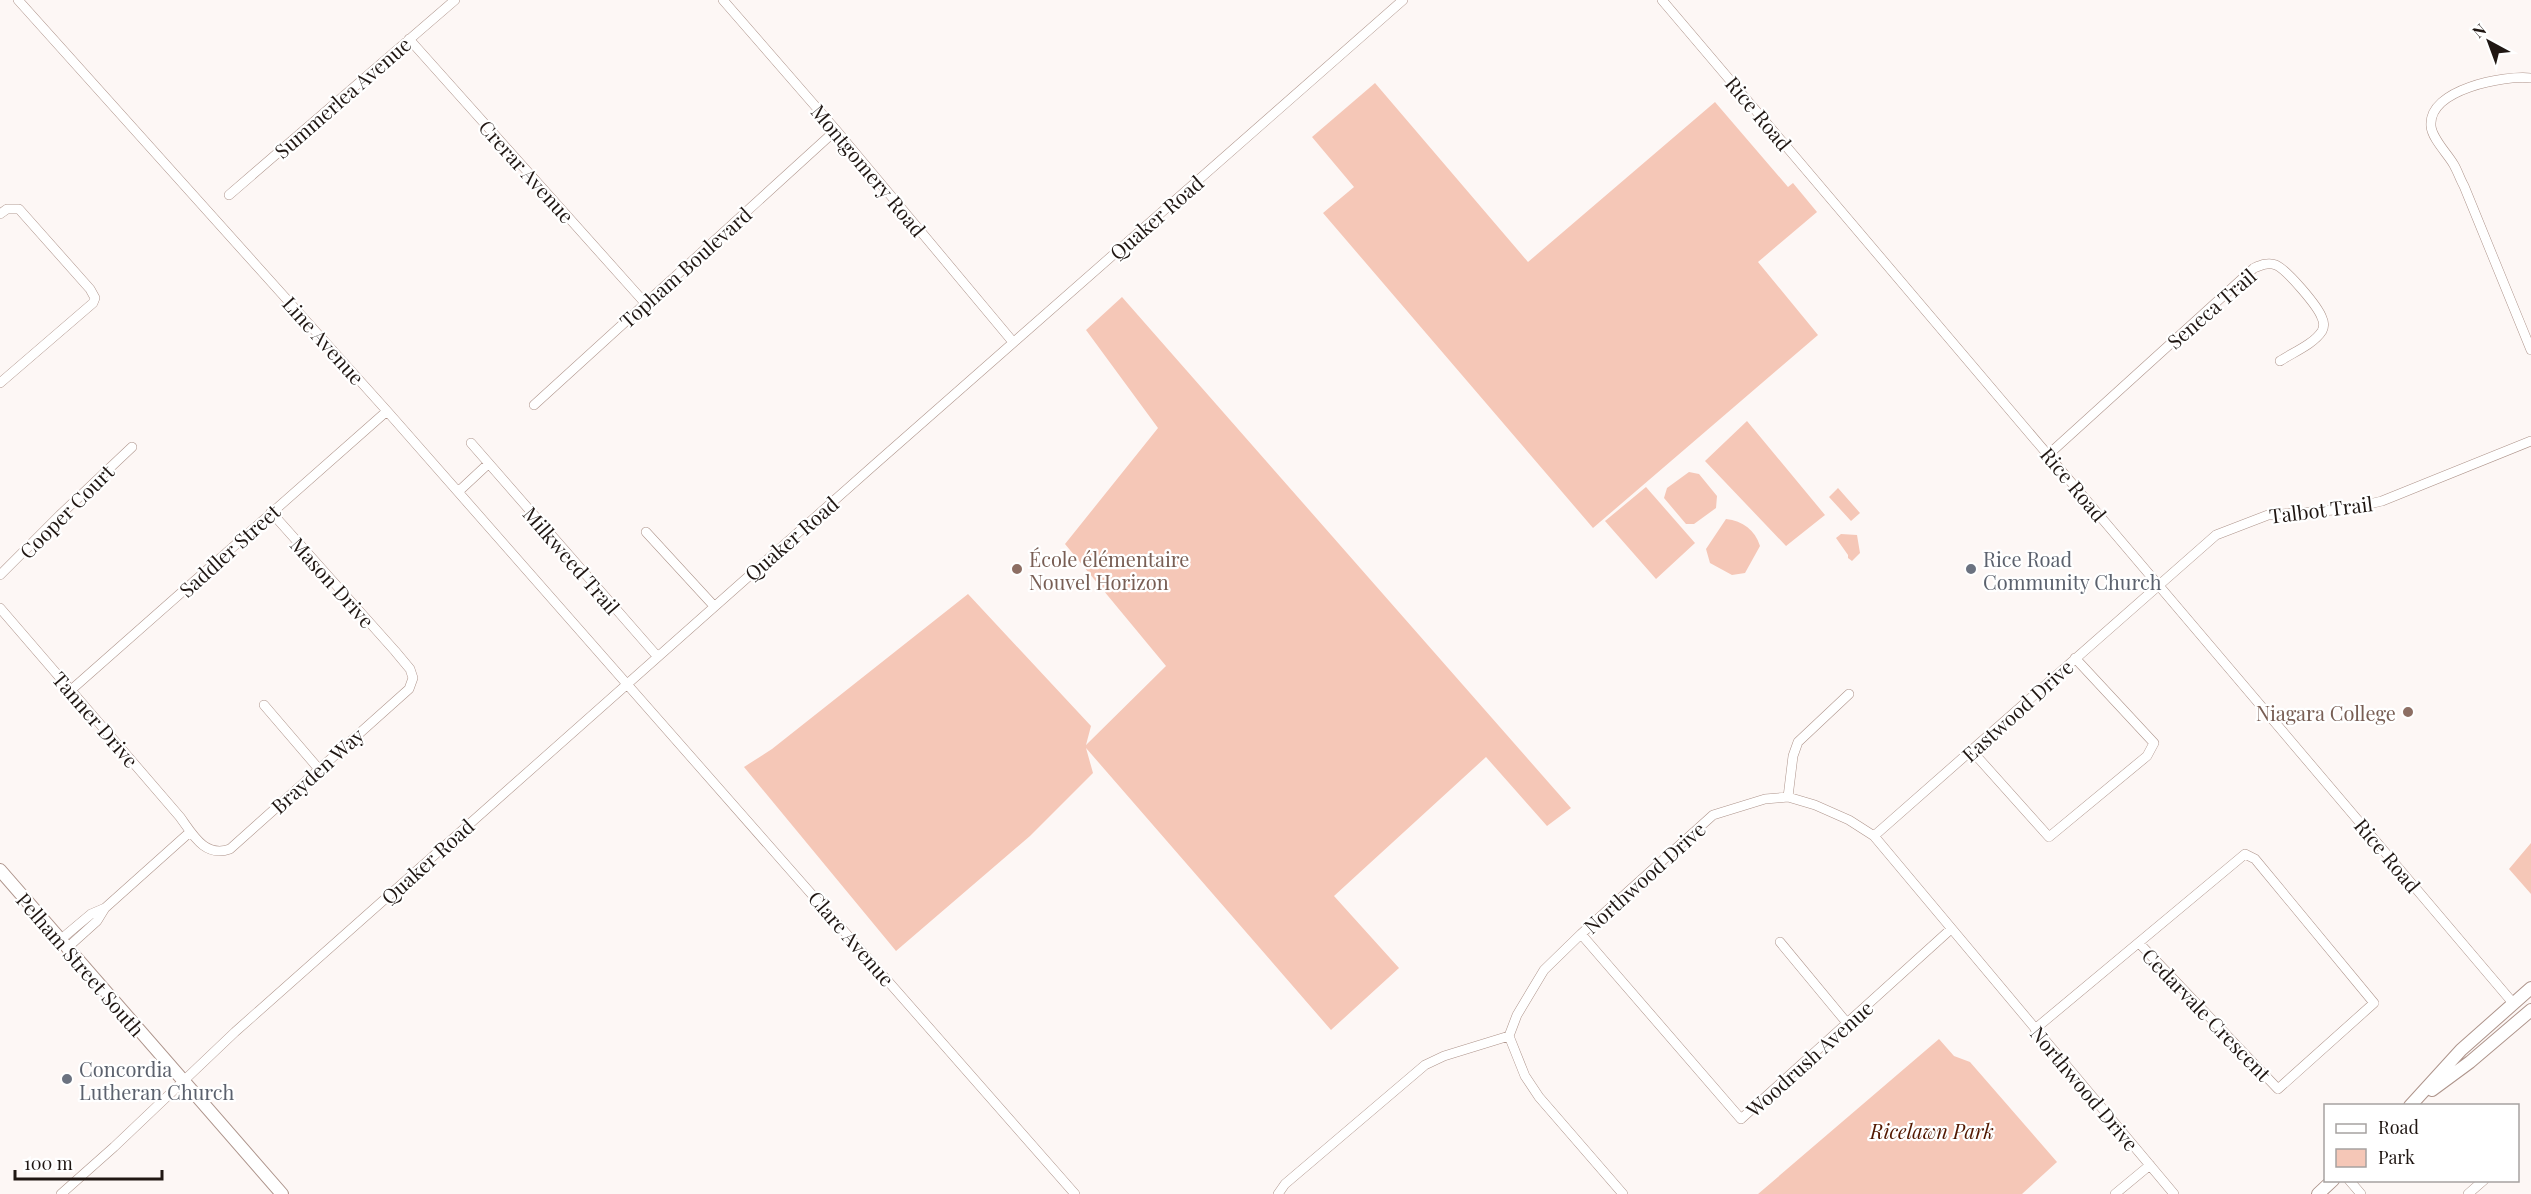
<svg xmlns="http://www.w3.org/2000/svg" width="2531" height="1194" viewBox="0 0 2531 1194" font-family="'Playfair Display',serif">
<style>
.green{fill:#f5c7b7}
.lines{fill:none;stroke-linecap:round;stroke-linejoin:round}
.minor-casing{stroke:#ae948b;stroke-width:10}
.major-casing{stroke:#ae948b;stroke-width:14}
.minor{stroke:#fff;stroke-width:9}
.major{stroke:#fff;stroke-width:12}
.education-dot{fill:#8d6e63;stroke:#fff;stroke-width:2}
.worship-dot{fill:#6b7280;stroke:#fff;stroke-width:2}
.labels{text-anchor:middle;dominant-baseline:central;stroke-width:4.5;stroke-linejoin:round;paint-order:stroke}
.street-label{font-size:20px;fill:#201713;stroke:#fff}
.education-label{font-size:20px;fill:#785e54;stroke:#fff;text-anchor:start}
.worship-label{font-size:20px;fill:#5b616d;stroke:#fff;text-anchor:start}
.park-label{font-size:20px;font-style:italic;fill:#521801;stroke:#fff}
</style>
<rect width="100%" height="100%" fill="#fdf7f5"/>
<path class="green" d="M1375 83 1528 262 1715 102 1788 187 1793 183 1817 212 1758 262 1818 335 1593 528 1323 213 1354 187 1312 137Z
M1122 297 1571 808 1547 826 1486 757 1334 896 1399 968 1331 1030 1086 748 1093 773 1030 836 896 951 744 767 772 749 968 594 1091 726 1086 745 1166 666 1065 544 1158 428 1086 330Z
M1747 421 1825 515 1786 546 1705 461Z
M1689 472 1699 474 1717 496 1716 508 1694 524H1686L1664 498 1667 488Z
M1646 487 1695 543 1656 579 1605 521Z
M1838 488 1860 513 1851 521 1829 497Z
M1726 519C1743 521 1755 530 1760 546L1745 573 1732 575 1710 563 1706 549Z
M1841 534 1857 535 1860 553 1852 561 1848 558V555L1836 538Z
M2531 843V894L2509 869Z
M1939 1039 1954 1056 1970 1062 2057 1162 2022 1194H1758Z"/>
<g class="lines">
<defs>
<path id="minor" d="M18 0 387 411 1075 1194
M723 0 836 130 1013 342
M1662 0 2513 1003
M409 39 645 303
M2531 78C2505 75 2428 89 2431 126 2432 139 2448 154 2454 165 2458 172 2460 179 2464 186L2531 350
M229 195 455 0
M0 214 7 209H19L90 289 95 298 93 303 0 383
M534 405 836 130
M471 443 657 656
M2049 454 2254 268C2261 265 2268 262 2276 265 2287 270 2318 306 2322 318 2324 322 2324 327 2322 331 2314 344 2292 353 2280 361
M459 491 488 464
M646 532 714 606
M0 575 60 515 132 447
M0 608 180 817C193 835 205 858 230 849L409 689 413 678 410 669 395 651 271 512
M71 690 387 411
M264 705 318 768
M1972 751 2049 837 2147 756 2154 743 2075 658
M1788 797 1793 756 1798 742 1849 694
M1874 836 2216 535 2268 515 2348 509 2382 501 2531 441
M1581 934 1741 1119 1951 929
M60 940 91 914 105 908
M1780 942 1847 1023
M67 948 97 921 105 908 190 832
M2035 1029 2245 854 2255 859 2374 1003 2278 1089 2139 943
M2349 1180 2361 1194
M61 1194 114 1147 235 1032 873 466 1403 0
M1278 1194 1285 1184 1425 1065 1444 1056 1509 1036
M1623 1194 1539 1097 1525 1076 1509 1036 1517 1015 1544 970 1581 934 1713 815 1765 799 1788 797 1815 805 1849 820 1874 836 2174 1194
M2115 1194 2150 1165
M2468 1194 2484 1180"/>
<path id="major" d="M0 870 282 1194
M2432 1090 2470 1062 2531 1010
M2410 1106 2461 1050 2531 988
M2318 1194 2333 1180"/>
</defs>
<use href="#minor" class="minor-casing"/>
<use href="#major" class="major-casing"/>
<use href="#minor" class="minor"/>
<use href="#major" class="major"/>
</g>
<g class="education-dot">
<circle cx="1017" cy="569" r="6"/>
<circle cx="2408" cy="712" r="6"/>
</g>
<g class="worship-dot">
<circle cx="1971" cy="569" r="6"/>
<circle cx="67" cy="1079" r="6"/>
</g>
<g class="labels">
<g class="street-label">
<text transform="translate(342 97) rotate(-41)">Summerlea Avenue</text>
<text transform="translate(1759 113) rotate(50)">Rice Road</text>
<text transform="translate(869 170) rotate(50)">Montgomery Road</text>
<text transform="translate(527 171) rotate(48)">Crerar Avenue</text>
<text transform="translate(1156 217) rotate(-41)">Quaker Road</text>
<text transform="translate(685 267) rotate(-42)">Topham Boulevard</text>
<text transform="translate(2211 308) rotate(-41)">Seneca Trail</text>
<text transform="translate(324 340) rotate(48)">Line Avenue</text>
<text transform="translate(2074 484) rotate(50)">Rice Road</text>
<text transform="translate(2321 509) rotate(-7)">Talbot Trail</text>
<text transform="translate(66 511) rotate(-45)">Cooper Court</text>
<text transform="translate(791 538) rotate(-41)">Quaker Road</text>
<text transform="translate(229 550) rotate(-42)">Saddler Street</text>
<text transform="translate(572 560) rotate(49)">Milkweed Trail</text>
<text transform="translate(333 582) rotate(48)">Mason Drive</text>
<text transform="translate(2017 710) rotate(-42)">Eastwood Drive</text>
<text transform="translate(96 719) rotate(49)">Tanner Drive</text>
<text transform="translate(317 770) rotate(-42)">Brayden Way</text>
<text transform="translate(2388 855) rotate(50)">Rice Road</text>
<text transform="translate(427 861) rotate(-42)">Quaker Road</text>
<text transform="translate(1644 877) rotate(-42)">Northwood Drive</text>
<text transform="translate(852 938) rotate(49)">Clare Avenue</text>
<text transform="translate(81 964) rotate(49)">Pelham Street South</text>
<text transform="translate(2207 1014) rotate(46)">Cedarvale Crescent</text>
<text transform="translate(1809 1058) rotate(-42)">Woodrush Avenue</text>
<text transform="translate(2085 1088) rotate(50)">Northwood Drive</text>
</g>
<g class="education-label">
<text x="1029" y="558">École élémentaire<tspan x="1029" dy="23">Nouvel Horizon</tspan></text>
<text x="2396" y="712" text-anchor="end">Niagara College</text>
</g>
<g class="worship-label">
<text x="1983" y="558">Rice Road<tspan x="1983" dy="23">Community Church</tspan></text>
<text x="79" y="1068">Concordia<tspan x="79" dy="23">Lutheran Church</tspan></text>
</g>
<g class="park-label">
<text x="1932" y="1130">Ricelawn Park</text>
</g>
</g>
<rect x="2324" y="1104" width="195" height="78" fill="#ffffff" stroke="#a6a2a1" stroke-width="1.5"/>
<rect x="2336" y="1124" width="30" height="9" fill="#ffffff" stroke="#a6a2a1" stroke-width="1.5"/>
<text x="2378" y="1134" font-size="18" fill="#201713">Road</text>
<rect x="2336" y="1149" width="30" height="18" fill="#f5c7b7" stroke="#a6a2a1" stroke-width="1.5"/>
<text x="2378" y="1164" font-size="18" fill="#201713">Park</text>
<g transform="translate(2489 42) rotate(319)" stroke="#ffffff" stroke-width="4.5" paint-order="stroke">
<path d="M0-4.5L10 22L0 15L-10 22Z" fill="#201713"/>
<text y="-9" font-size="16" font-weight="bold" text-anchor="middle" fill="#201713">N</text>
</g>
<path d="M15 1170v9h147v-9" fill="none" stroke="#201713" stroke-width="3"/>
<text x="24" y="1170" font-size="18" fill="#201713" stroke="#ffffff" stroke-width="4.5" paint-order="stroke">100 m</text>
</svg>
